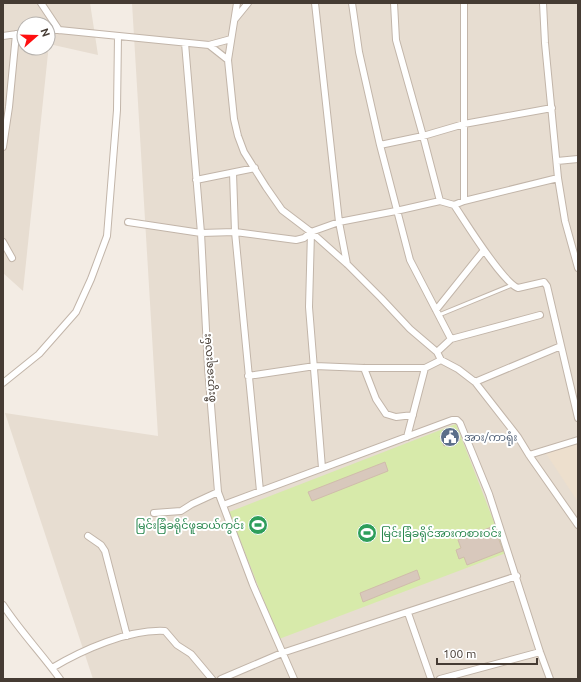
<svg xmlns="http://www.w3.org/2000/svg" width="581" height="682" viewBox="0 0 581 682" font-family="Ubuntu,'Noto Sans Myanmar',sans-serif">
<style>
.residential{fill:#e7ddd1;fill-rule:evenodd}
.education{fill:#eddfcd}
.green{fill:#d7eaaa}
.building{fill:#d8c8bc;stroke:#d0bcab}
.lines{fill:none;stroke-linecap:round;stroke-linejoin:round}
.lane-casing{stroke:#c2b5a9;stroke-width:5}
.street-casing{stroke:#c2b5a9;stroke-width:8}
.lane{stroke:#fff;stroke-width:3}
.street{stroke:#fff;stroke-width:6}
.labels{text-anchor:middle;dominant-baseline:central;stroke-width:4;stroke-linejoin:round;paint-order:stroke}
.street-label{font-size:11px;fill:#453b33;stroke:#fff}
.service-label{font-size:11px;fill:#4e5e75;stroke:#fff;text-anchor:start}
.leisure-label{font-size:11px;fill:#27864d;stroke:#fff;text-anchor:end}
</style>
<rect width="100%" height="100%" fill="#f3ece4"/>
<path class="residential" d="M3 3H90L98 55 49 44 23 291 3 273ZM24 24H48V48H24Z
M132 3H578V679H93L5 413 158 436Z"/>
<path class="education" d="M578 442V502L545 452Z"/>
<path class="green" d="M456 424 506 553 279 639 229 512Z"/>
<path class="building" d="M456 430 460 440 444 446 440 436Z
M385 462 388 471 312 501 308 492Z
M494 526 503 551 467 565 464 557 459 559 456 550 461 548 458 540Z
M417 570 420 579 363 602 360 593Z"/>
<g class="lines">
<defs>
<path id="lane" d="M439 315 512 285"/>
<path id="street" d="M41 3 59 30
M237 3 228 60 234 119 238 136 244 152 266 187 282 210 311 232 347 264 381 298 410 329 437 352 441 360 458 369 475 382 518 437 529 455 578 525
M315 3 339 222 347 264
M352 3 359 52 380 145 410 260 451 339
M394 3 396 40 423 136 440 201
M543 3 545 43 558 178 565 221 578 268
M235 19 248 3
M48 30H59L209 45 228 60
M3 36 24 33
M185 43 201 233 208 368 218 492 253 585 294 679
M209 45 231 39
M380 145 423 136 464 124 552 108
M3 147 9 107 16 34
M557 161 578 159
M233 173 235 232 260 491
M196 180 255 168
M464 201V3
M454 205C465 221 502 282 518 288L544 282 547 286 578 418
M128 222 201 233 235 232 296 240 304 238 311 232 339 222 396 211 440 201 454 205 464 201 558 178
M311 232 309 307 322 468
M3 242 12 258
M436 310 484 250
M437 352 451 339 540 315
M364 368 376 399 386 414 396 417 413 415
M248 376 315 366 364 368H425L441 360
M475 382 561 346
M3 383 39 354 76 312 91 279 107 236 117 110 118 36
M407 437 425 368
M529 455 578 440
M223 505 452 420H457L460 423 489 494 540 652 550 679
M154 513 181 511 192 504 218 492
M88 536 101 545 105 551 127 636
M3 605C20 631 42 654 60 679
M408 613 431 679
M52 668C82 650 129 629 165 631L177 645 191 654 212 679
M221 679 282 653 517 576
M440 679 540 652"/>
</defs>
<use href="#lane" class="lane-casing"/>
<use href="#street" class="street-casing"/>
<use href="#lane" class="lane"/>
<use href="#street" class="street"/>
</g>
<defs>
<symbol id="civic-disc" viewBox="-11 -11 22 22"><circle r="9.5" fill="#5c6f8a" stroke="#fff"/><path d="M-.6-6.5H3V-4.5H.6V-3L4-1V1h2V6H-6V1h2V-1L-.6-3ZM-1.2 2.5V6h2.4V2.5Z" fill="#fff"/></symbol>
<symbol id="stadium-disc" viewBox="-11 -11 22 22"><circle r="9.5" fill="#2e9e5b" stroke="#fff"/><path d="M0-5a6.5 5 0 1 0 0 10a6.5 5 0 1 0 0-10ZM-3.5-1.8h7v3.6h-7Z" fill="#fff"/></symbol>
</defs>
<g fill-rule="evenodd">
<use href="#civic-disc" x="439" y="426" width="22" height="22"/>
<use href="#stadium-disc" x="247" y="514" width="22" height="22"/>
<use href="#stadium-disc" x="356" y="522" width="22" height="22"/>
</g>
<g class="labels">
<g class="street-label">
<text transform="translate(209 368) rotate(-94)">စီးပွားရေးလမ်း</text>
</g>
<g class="service-label">
<text x="464" y="437">အား/ကာရုံး</text>
</g>
<g class="leisure-label">
<text x="244" y="525">မြင်းခြံခရိုင်ဖူဆယ်ကွင်း</text>
<text x="381" y="533" text-anchor="start">မြင်းခြံခရိုင်အားကစားဝင်း</text>
</g>
</g>
<rect width="581" height="682" fill="none" stroke="#453b33" stroke-width="8"/>
<g transform="translate(36 36) rotate(70)"><circle r="19" fill="#ffffff" stroke="#b5b1ad"/>
<path d="M0-3L7 15L0 10L-7 15Z" fill="#ff0f10"/>
<text y="-6" font-size="11" font-weight="bold" text-anchor="middle" fill="#453b33">N</text>
</g>
<path d="M437 658v6h100v-6" fill="none" stroke="#453b33" stroke-width="2"/>
<text x="443" y="658" font-size="12" fill="#453b33" stroke="#ffffff" stroke-width="3" paint-order="stroke">100 m</text>
</svg>
